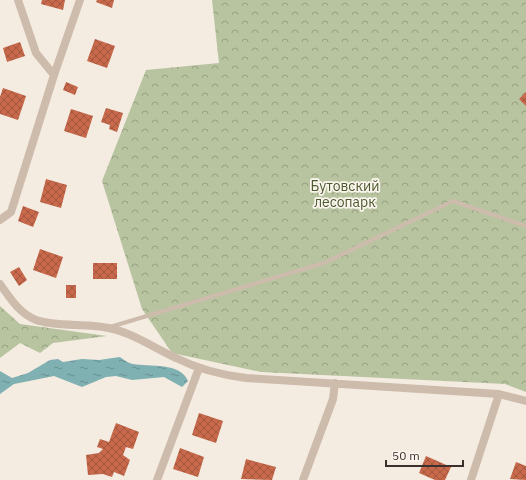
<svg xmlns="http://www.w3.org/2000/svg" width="526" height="480" viewBox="0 0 526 480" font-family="'IBM Plex Sans',sans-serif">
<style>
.forest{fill:url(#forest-crowns)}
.water{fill:url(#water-ripples)}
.building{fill:url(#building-cross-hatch)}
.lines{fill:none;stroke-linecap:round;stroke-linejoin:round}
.service{stroke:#cdbbac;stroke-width:4}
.minor{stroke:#cdbbac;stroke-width:8}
.labels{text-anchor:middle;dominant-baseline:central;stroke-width:3.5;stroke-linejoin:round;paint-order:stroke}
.park-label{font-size:14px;fill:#4a5a2e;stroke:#fbf5ee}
</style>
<defs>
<pattern id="forest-crowns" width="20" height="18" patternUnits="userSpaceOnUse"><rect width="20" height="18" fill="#b8c4a0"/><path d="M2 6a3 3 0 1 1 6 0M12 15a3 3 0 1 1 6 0" fill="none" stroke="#97a083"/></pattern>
<pattern id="water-ripples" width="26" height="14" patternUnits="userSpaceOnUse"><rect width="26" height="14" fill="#7fb0b2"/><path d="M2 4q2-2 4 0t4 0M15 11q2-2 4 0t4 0" fill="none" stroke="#699091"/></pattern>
<pattern id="building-cross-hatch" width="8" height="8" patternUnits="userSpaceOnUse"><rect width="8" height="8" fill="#c8694b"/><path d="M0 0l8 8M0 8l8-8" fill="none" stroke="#a4573f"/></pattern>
</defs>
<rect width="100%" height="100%" fill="#f4ebe1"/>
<path class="forest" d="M212 0H526V392L505 384 261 372 172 353 142 309 102 181 146 70 219 63Z
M0 306 20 324 107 336 53 343 40 353 20 343 0 358Z"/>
<path class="water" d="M120 357C124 360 128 363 133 364 149 367 181 362 188 381L182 387 164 377 132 380 116 376 106 377 82 387 54 376 14 384 0 394V371L12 378 28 373 50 360 58 359 63 362 82 359 99 360Z"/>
<path class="building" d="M42 0H65L63 10 41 4Z
M97 0H114L112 8 96 2Z
M95 39 115 46 107 68 87 61Z
M20 42 25 56 7 62 3 48Z
M66 82 78 87 75 95 63 90Z
M3 88 26 96 18 120 0 114V97Z
M526 92V106L519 99Z
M106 108 123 113 117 132 109 129 110 125 101 122Z
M71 109 93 116 86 138 64 131Z
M46 179 67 185 61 208 40 202Z
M23 206 39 212 33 227 18 221Z
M40 249 63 257 56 278 33 270Z
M93 263H117V279H93Z
M19 267 27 280 19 286 10 272Z
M66 285H76V298H66Z
M199 413 223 421 216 443 192 435Z
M116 423 139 432 133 449 126 447 123 455 130 460 124 476 114 472 112 477 103 474 88 475 86 455 99 453 103 449 97 447 100 439 109 442Z
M180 448 204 457 198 477 173 469Z
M426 456 451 467 445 480H435L419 473Z
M246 459 276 467 272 480 241 479Z
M516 462 526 466V480L510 479Z"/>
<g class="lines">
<path class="service" d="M110 327 324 263 453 201 526 226"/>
<path class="minor" d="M18 0 36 53 54 75
M0 220 11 212 54 75 80 0
M0 284C10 298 19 313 36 320 54 327 89 323 109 328 133 333 154 348 176 358 198 369 222 375 246 378L499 394 526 401
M157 480 199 368
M303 480 333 399 335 383
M471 480 499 394"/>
</g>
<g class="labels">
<g class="park-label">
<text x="345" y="186">Бутовский<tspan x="345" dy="16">лесопарк</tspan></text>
</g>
</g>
<path d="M386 460v6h77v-6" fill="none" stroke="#3b302b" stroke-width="2"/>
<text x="392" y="460" font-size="12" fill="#3b302b" stroke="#fbf5ee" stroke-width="3" paint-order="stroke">50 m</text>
</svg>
